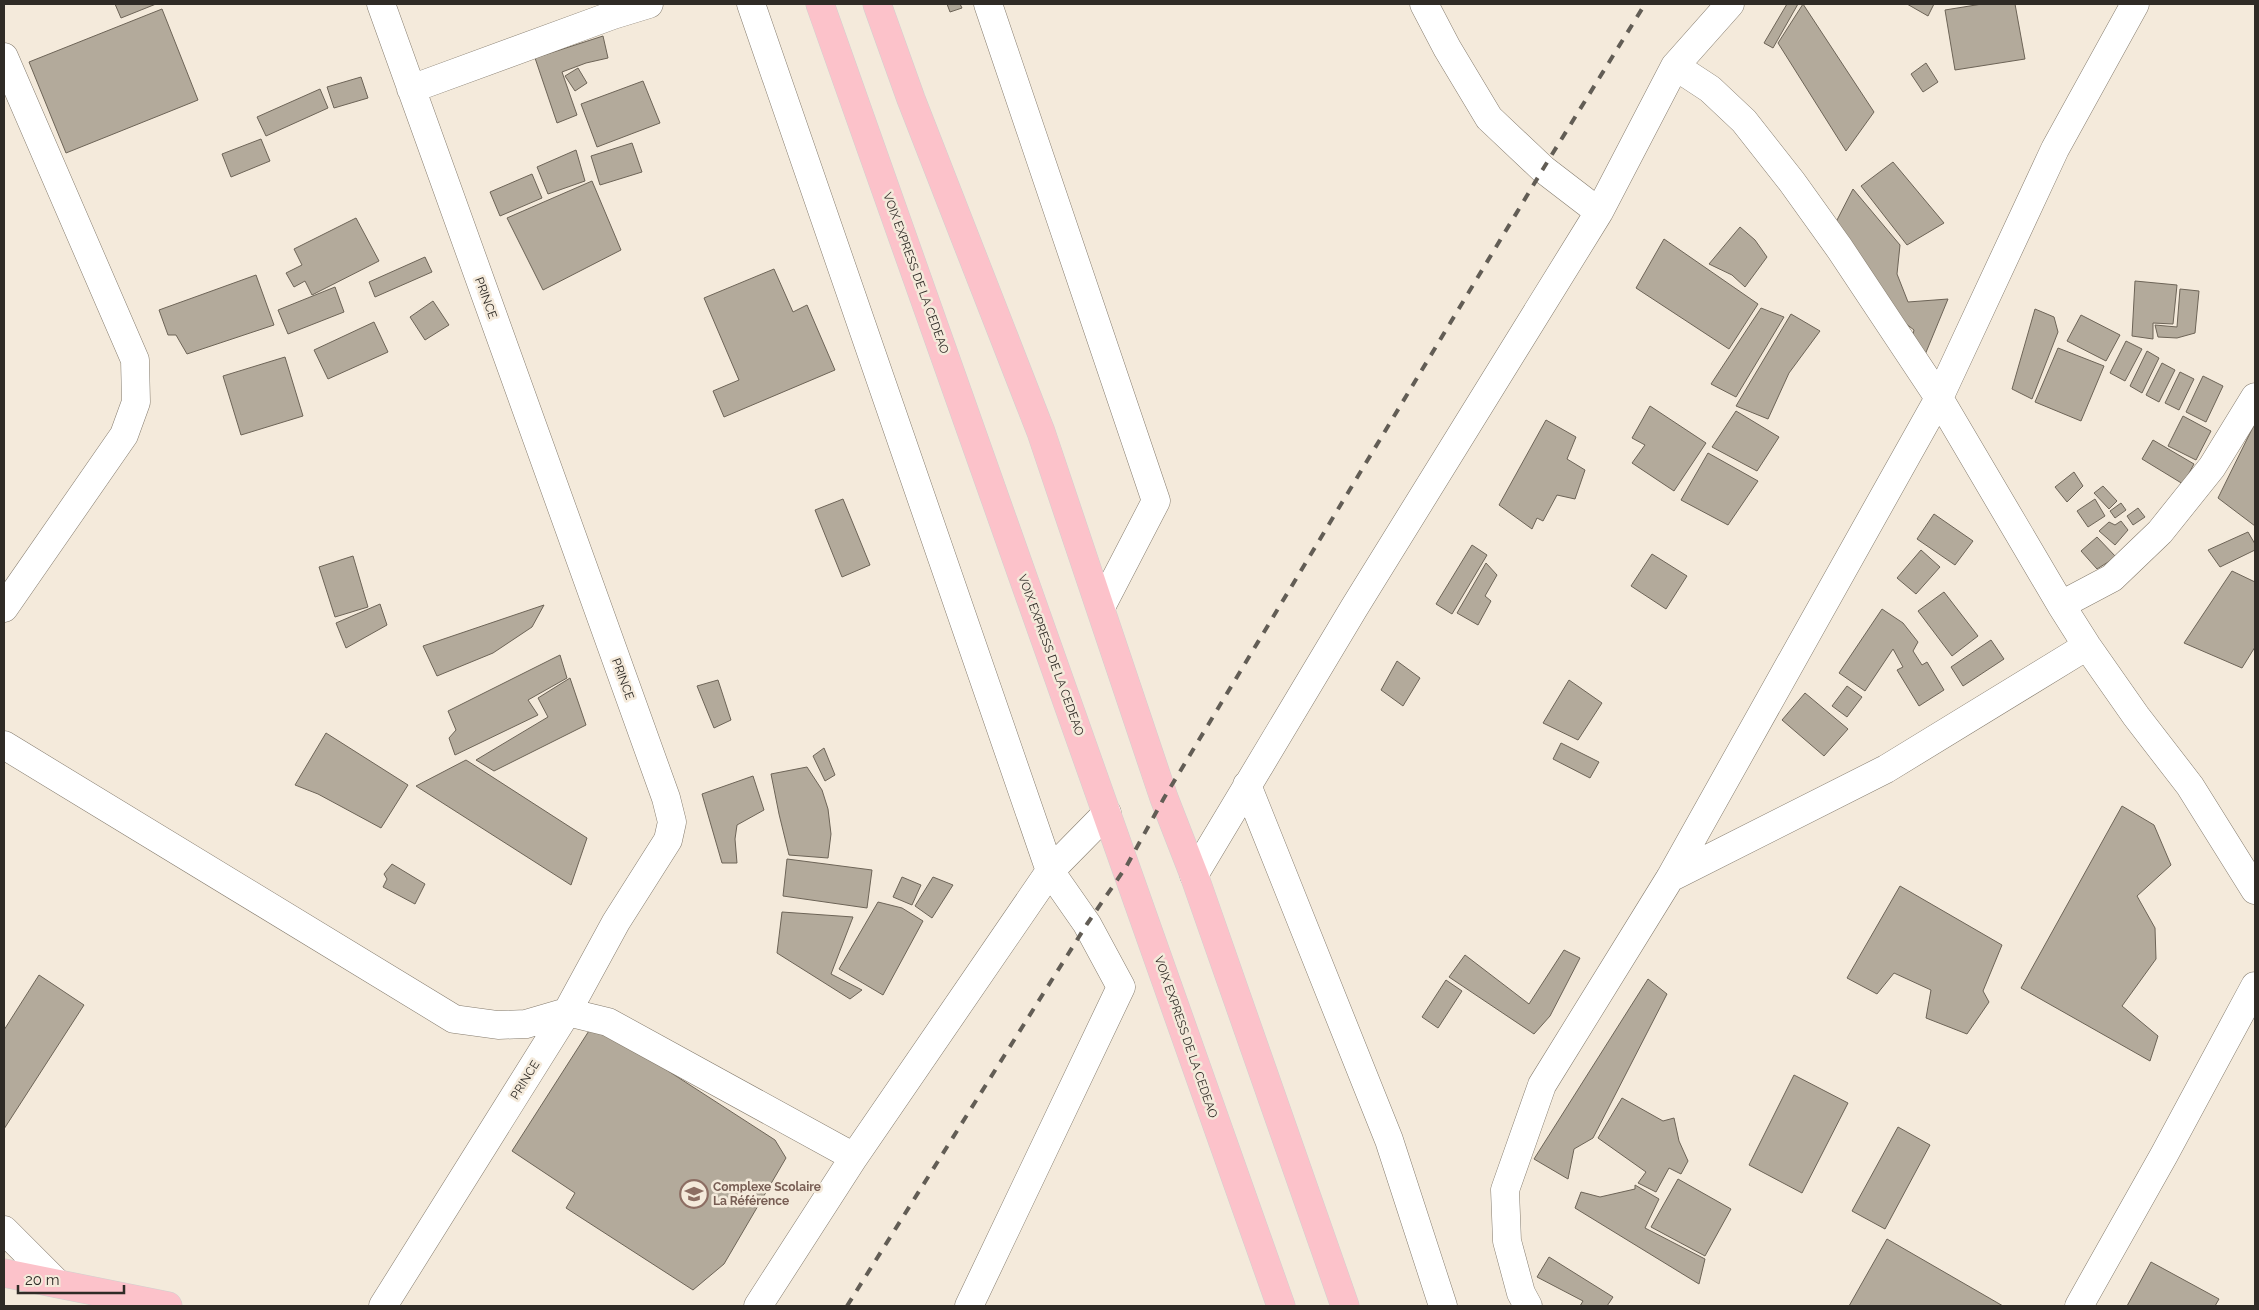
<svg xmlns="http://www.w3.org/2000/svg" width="2259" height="1310" viewBox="0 0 2259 1310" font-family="Raleway,sans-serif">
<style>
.building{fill:#b3aa9b;stroke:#6d6457}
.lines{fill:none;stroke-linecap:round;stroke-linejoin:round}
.minor-casing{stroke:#857c6e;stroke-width:29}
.major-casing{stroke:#d1d0cf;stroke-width:29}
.minor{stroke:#fff;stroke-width:28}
.major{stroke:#fcc2ca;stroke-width:28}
.rail{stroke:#625d55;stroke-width:4;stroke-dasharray:9 9;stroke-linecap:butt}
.labels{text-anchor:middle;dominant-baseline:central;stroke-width:5;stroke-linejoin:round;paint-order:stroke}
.street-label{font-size:12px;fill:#2f2b26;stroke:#f4eadb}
.education-label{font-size:12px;font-weight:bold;fill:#785e54;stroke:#f4eadb;text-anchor:start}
</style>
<rect width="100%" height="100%" fill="#f4eadb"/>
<path class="building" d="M115 4H156L121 18Z
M947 4H960L962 8 950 12Z
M1787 4H1798L1773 48 1764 43Z
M1803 4 1874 112 1846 151 1778 43Z
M1907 4H1934L1928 16Z
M1982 4H2015L2025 59 1955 70 1945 10Z
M162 9 198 100 66 153 29 62Z
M603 36 608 58 586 63 562 72 577 115 557 123 535 58Z
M1926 63 1938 82 1923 92 1911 74Z
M578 68 587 83 575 91 565 76Z
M361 77 368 98 334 108 327 87Z
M643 81 660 123 597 147 581 104Z
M320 89 328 108 266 136 257 117Z
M261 139 270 161 231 177 222 154Z
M632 143 642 172 600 185 591 156Z
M576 150 585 181 548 194 537 167Z
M1893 162 1944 223 1907 245 1861 186Z
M532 174 542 198 500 216 490 192Z
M592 181 621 250 543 290 507 218Z
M1853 189 1900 245 1897 274 1908 302 1948 299 1922 362 1910 346 1914 330 1897 317 1836 222Z
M356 218 379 261 312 295 305 281 294 287 286 273 302 265 294 249Z
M1740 227 1755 240 1767 257 1745 287 1732 275 1709 264Z
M1664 239 1758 304 1729 349 1636 288Z
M425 257 432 272 375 297 369 282Z
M774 269 793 312 807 305 835 370 724 417 713 391 739 380 704 298Z
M256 275 274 325 187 354 176 335H168L159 310Z
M2135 281 2177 285 2173 324 2153 323V339L2132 336Z
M335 287 344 312 288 334 278 310Z
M2180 289 2199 291 2195 333 2177 338 2158 337 2155 325 2177 327Z
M433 301 449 325 425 340 410 317Z
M1761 308 1784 317 1736 397 1711 384Z
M2035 309 2054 317 2058 332 2032 399 2012 389Z
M1791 314 1820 331 1789 373 1768 419 1736 406Z
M2081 315 2120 335 2106 361 2067 341Z
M374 322 388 352 328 379 314 350Z
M2126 341 2142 349 2125 381 2110 373Z
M2058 348 2104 366 2081 421 2035 402Z
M2147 351 2159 358 2142 393 2130 386Z
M285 357 303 416 241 435 223 376Z
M2162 363 2175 370 2159 402 2146 395Z
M2180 372 2194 379 2179 410 2165 403Z
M2203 376 2223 386 2206 422 2186 412Z
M1650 406 1706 443 1674 491 1632 463 1645 445 1632 438Z
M1736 411 1779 437 1757 471 1712 447Z
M2183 416 2211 431 2196 460 2168 446Z
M1546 420 1576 437 1567 459 1585 470 1575 499 1557 495 1543 521 1537 518 1532 529 1499 505Z
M2255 423V526L2218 498Z
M2153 440 2194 464 2183 484 2142 459Z
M1708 453 1758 481 1728 525 1681 500Z
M2074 472 2083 486 2067 502 2055 487Z
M2103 486 2117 501 2109 509 2094 493Z
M843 499 870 565 842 577 815 510Z
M2095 499 2105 516 2088 527 2077 511Z
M2121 503 2126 510 2115 518 2110 511Z
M2138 508 2145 517 2133 525 2127 516Z
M1934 514 1973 541 1955 565 1917 539Z
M2121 521 2128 530 2115 545 2099 531 2109 522 2115 525Z
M2248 532 2255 544V550L2220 567 2208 550Z
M2097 537 2116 557 2097 569 2081 551Z
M1472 545 1487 555 1452 614 1436 604Z
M1921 550 1940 567 1916 594 1897 578Z
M1652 554 1687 576 1666 609 1631 586Z
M353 556 368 607 335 617 319 567Z
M1486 563 1497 575 1485 596 1491 601 1478 625 1457 613Z
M2232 571 2255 582V647L2242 668 2184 643Z
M1944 592 1978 636 1952 656 1918 611Z
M380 604 387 625 346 648 336 623Z
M544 605 532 627 493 653 437 676 423 646Z
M1882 609 1903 623 1918 642 1913 651 1922 665 1927 662 1944 690 1919 706 1897 670 1903 667 1893 649 1865 691 1839 673Z
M1991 640 2004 659 1963 686 1951 667Z
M560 655 567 678 528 700 538 715 455 755 449 738 456 730 448 711Z
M1397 661 1420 678 1403 706 1381 690Z
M570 678 586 725 494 771 476 760 548 717 538 698Z
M718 680 731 720 714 728 697 686Z
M1569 680 1602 703 1578 740 1543 723Z
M1847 686 1862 697 1847 717 1832 706Z
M1805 693 1848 729 1824 756 1782 720Z
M326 733 408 785 381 828 318 794 295 785Z
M1561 743 1599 762 1590 778 1553 759Z
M824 748 835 775 825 781 813 756Z
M466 760 587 838 571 885 416 786Z
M807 767 822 790 828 809 831 834 828 858 789 855 779 814 771 774Z
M753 776 764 810 737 825 735 839 737 863H722L702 794Z
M2122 806 2154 825 2171 865 2137 896 2155 928 2156 959 2122 1006 2158 1036 2150 1061 2021 988Z
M787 859 872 870 867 908 783 896Z
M392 864 425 884 415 904 383 887 387 879 384 874Z
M902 877 921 885 912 905 893 897Z
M933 877 953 885 932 918 915 906Z
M1900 886 2002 945 1983 991 1989 1002 1967 1034 1926 1018 1931 990 1894 973 1877 994 1847 978Z
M878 902 902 908 923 921 883 995 839 969Z
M782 912 853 917 831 974 862 990 850 999 777 953Z
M1564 950 1580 958 1550 1016 1534 1034 1449 977 1465 955 1529 1004Z
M39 975 84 1005 4 1129V1030Z
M1648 979 1667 994 1593 1138 1574 1149 1568 1179 1534 1159Z
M1446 980 1462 991 1438 1028 1422 1017Z
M594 1023 775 1140 786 1158 724 1264 693 1290 566 1208 575 1193 512 1151Z
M1794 1075 1848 1103 1802 1193 1749 1165Z
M1622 1098 1663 1121 1674 1118 1679 1141 1688 1161 1681 1174 1669 1168 1656 1192 1638 1183 1646 1172 1598 1138Z
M1898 1127 1930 1145 1885 1229 1852 1211Z
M1678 1179 1731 1209 1705 1256 1651 1227Z
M1635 1185 1659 1199 1645 1228 1705 1259 1699 1284 1575 1208 1581 1192 1600 1197 1635 1189Z
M1887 1239 2003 1306H1849Z
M1549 1257 1613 1297 1607 1306H1580L1583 1301 1537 1277Z
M2151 1262 2219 1299 2215 1306H2127Z"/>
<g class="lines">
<defs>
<path id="minor" d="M381 4 666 798 672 822 668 840 616 922 567 1012 383 1306
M751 4 1050 871 1087 924 1121 987 969 1306
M988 4 1156 501 1101 607
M1424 4 1447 48 1489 118 1543 169 1599 212
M4 57 135 360 136 402 124 435 4 608
M1675 66 1710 89 1744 121 1792 182 1840 249 1939 398 2061 605 2087 646 2136 716 2190 786 2255 890
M411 89 613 15 649 4
M2061 605 2112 578 2160 532 2212 467 2255 397
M4 745 454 1019 498 1025 526 1024 567 1012 608 1022 854 1157
M1247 785 1389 1140 1443 1306
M1194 875 1354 608 1599 212 1675 66 1730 4
M1670 878 1886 769 2087 646
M4 1230 57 1283
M758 1306 854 1157 1050 871 1107 813
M1528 1306 1521 1293 1507 1241 1505 1190 1542 1085 1670 878 1939 398 2055 149 2135 4
M2079 1306 2164 1155 2255 986"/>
<path id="major" d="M820 4 1281 1306
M877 4 911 99 1041 432 1164 798 1194 875 1345 1306
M4 1273 168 1306"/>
</defs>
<use href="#minor" class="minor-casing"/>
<use href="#major" class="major-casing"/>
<use href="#minor" class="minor"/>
<use href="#major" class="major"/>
<path class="rail" d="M847 1306 1087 924 1126 867 1164 798 1543 169 1645 4"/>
</g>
<defs>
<symbol id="school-ring" viewBox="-11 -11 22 22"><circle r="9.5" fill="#f4eadb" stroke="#8d6e63" stroke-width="1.5"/><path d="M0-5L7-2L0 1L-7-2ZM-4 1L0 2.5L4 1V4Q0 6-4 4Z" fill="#8d6e63"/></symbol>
</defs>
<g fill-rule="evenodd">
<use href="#school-ring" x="678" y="1178" width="32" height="32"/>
</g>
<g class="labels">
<g class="street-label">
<text transform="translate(916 273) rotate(70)">VOIX EXPRESS DE LA CEDEAO</text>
<text transform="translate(486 298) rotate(70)">PRINCE</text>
<text transform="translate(1051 655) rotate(70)">VOIX EXPRESS DE LA CEDEAO</text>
<text transform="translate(623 679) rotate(70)">PRINCE</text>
<text transform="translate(1186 1037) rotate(71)">VOIX EXPRESS DE LA CEDEAO</text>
<text transform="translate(525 1080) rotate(-58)">PRINCE</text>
</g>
<g class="education-label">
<text x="713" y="1187">Complexe Scolaire<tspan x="713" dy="14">La Référence</tspan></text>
</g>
</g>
<rect width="2259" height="1310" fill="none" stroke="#2f2b26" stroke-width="10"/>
<path d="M18 1285v8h106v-8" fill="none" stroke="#2f2b26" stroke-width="2.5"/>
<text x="25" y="1285" font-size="15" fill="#2f2b26" stroke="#f4eadb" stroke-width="4" paint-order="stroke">20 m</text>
</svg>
